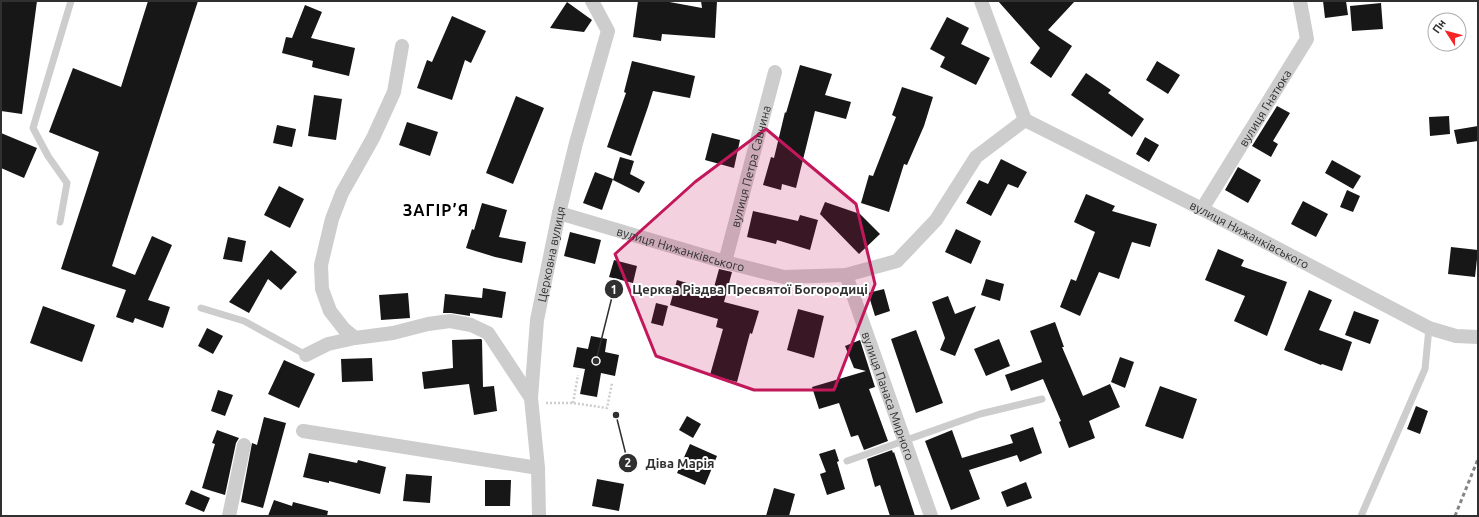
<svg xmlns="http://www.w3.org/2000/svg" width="1479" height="517" viewBox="0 0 1479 517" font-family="Ubuntu,sans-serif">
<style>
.building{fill:#171717}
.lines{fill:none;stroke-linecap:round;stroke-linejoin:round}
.path{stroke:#cdcdcd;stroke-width:2.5;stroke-dasharray:2 2;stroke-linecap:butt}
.service{stroke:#cdcdcd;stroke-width:7}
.minor{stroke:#cdcdcd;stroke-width:14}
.rail{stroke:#858585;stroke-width:3;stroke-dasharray:4 3;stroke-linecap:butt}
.marked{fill:#c2185b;fill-opacity:0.2;stroke:#c2185b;stroke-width:3;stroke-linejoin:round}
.labels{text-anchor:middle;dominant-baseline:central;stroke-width:4;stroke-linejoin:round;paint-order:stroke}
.street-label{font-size:12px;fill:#303030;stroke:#fff}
.district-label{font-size:16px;font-weight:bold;letter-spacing:1px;fill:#000;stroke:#fff}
.leader{fill:none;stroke:#303030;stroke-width:1.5}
.callout-dot{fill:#303030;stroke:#fff;stroke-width:1.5}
.mark-label{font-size:12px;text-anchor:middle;font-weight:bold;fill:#fff}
.callout-label{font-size:13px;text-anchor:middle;font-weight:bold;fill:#303030;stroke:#fff;stroke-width:4;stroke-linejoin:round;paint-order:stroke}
</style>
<rect width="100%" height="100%" fill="#fff"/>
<path class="building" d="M1 1H37L22 114 1 111Z
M148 1H198L112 266 135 275 152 236 172 245 148 300 170 307 163 328 135 318 133 323 116 317 126 290 61 269 99 152 49 132 73 68 121 87Z
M638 1H664L702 8 701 1H717L715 38 662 34 661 41 633 37Z
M998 1H1075L1048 30 1072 46 1051 78 1030 63 1040 48Z
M1323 1H1346L1348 15 1325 18Z
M567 2 592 20 584 32 550 28Z
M1381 3 1383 29 1352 31 1350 6Z
M305 5 322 12 311 38 355 48 349 76 312 67 313 61 282 53 286 37 292 38Z
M452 16 486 31 471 63 465 60 452 100 417 88 427 60 432 62Z
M947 17 969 28 961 44 990 58 976 85 940 67 945 57 930 49Z
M632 61 695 76 690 98 653 91 648 107 631 156 607 147 626 93 624 92Z
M1157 61 1180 75 1168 94 1146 80Z
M800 65 832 74 825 95 851 102 846 119 815 111 796 188 782 184 781 190 763 185 771 157 774 158 785 112 786 113Z
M1086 73 1111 90 1108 93 1144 119 1132 137 1071 95Z
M902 87 933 97 924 126 907 165 904 164 889 212 861 203 869 175 873 176 896 117 892 115Z
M314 95 342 99 336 140 308 136Z
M516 96 544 108 513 184 486 173Z
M1277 106 1290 113 1273 141 1278 144 1271 157 1252 146Z
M1449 116 1450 134 1430 136 1429 117Z
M407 122 438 132 430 156 399 145Z
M277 125 296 129 292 147 273 143Z
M1478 126V141L1457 144 1454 130Z
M1 133 37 148 24 178 1 168Z
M712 133 740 140 734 168 705 160Z
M1145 137 1159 145 1149 162 1136 154Z
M620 157 634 161 630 174 645 182 639 193 613 180Z
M1001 159 1027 172 1018 188 1008 184 991 216 966 203 979 180 988 184Z
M1332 160 1361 176 1353 189 1325 173Z
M1238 167 1261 180 1248 203 1225 190Z
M595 172 613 179 602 210 583 203Z
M279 186 304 199 290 228 264 215Z
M1347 190 1360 196 1353 212 1340 207Z
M1086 194 1115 206 1112 211 1157 224 1150 247 1132 242 1119 279 1099 272 1080 316 1060 307 1071 279 1076 281 1095 232 1074 222Z
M1303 201 1328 214 1316 237 1291 224Z
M825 202 860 214 880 234 859 254 820 214Z
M482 203 507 210 499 237 526 242 522 263 495 257 466 248 472 229 474 230Z
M753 211 798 221 800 215 818 220 810 250 777 240 776 244 747 237Z
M956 229 981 241 971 264 945 252Z
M570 232 601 240 595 264 564 256Z
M228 237 246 241 242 262 223 259Z
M1451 247 1478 250 1475 277 1448 274Z
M1218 249 1244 260 1241 266 1287 282 1267 336 1234 321 1245 296 1205 280Z
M271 250 297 272 281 290 268 279 249 313 229 302Z
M614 260 637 266 633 283 609 277Z
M719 269 732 272 724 302 759 311 752 334 750 333 737 382 710 375 723 329 716 327 718 319 670 305 677 280 713 291Z
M986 279 1004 284 1000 301 981 295Z
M483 288 506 292 502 318 470 313V316L451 313H443L445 294 482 298Z
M884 289 890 311 875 316 868 293Z
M1309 290 1332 300 1319 330 1352 342 1342 371 1322 364 1321 365 1284 350Z
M408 293 410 318 381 320 379 295Z
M948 296 955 314 976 306 955 356 940 350 945 338 932 302Z
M656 303 668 306 663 326 651 323Z
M43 306 95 325 82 362 30 343Z
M798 309 824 316 814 358 787 350Z
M1354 311 1379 320 1370 344 1345 335Z
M1055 322 1064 347H1062L1083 396 1110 384 1120 407 1089 421 1095 438 1069 448 1059 422 1061 421 1043 379 1011 391 1005 375 1042 362 1030 331Z
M207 328 223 336 213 354 198 346Z
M916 330 943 403 916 413 891 339Z
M591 336 607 339 605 352 619 355 615 376 601 373 597 397 580 394 585 369 573 367 577 347 588 349Z
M481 339 482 340 483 387 494 386 497 411 474 415 469 384 424 389 422 372 453 368 452 340Z
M999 339 1010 366 986 376 974 349Z
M860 340 875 387 869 389 888 441 864 450 858 435 851 437 839 403 819 409 812 387 866 371 854 368 845 346Z
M1120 357 1134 362 1125 388 1111 382Z
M372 358 373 381 342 382 341 359Z
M284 360 315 374 299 408 268 394Z
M1160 386 1197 399 1183 439 1145 426Z
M218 390 233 395 225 416 211 411Z
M1416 406 1428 411 1420 434 1407 429Z
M687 416 701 424 693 438 679 430Z
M264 417 286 423 263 508 241 502 252 443 257 445Z
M1033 427 1042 453 1020 462 1017 455 969 470 980 499 951 510 925 441 952 430 962 458 1013 443 1010 435Z
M217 430 239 438 236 443 225 495 202 488 215 444 212 443Z
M690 444 717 456 705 485 677 473Z
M835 449 839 461 837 462 845 489 827 495 820 474 826 472 819 454Z
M892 450 893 453 894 452 915 516H890L880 485 875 487 867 459Z
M309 453 357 463 358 460 386 467 380 494 329 481V483L303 477Z
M406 474 432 476 430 503 403 501Z
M597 479 624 484 619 511 592 506Z
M485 480H511L510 506H485Z
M1026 482 1032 498 1007 507 1001 492Z
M774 488 795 494 789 516H766Z
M191 490 210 498 204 512 185 504Z
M274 500 292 506 293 502 328 511 327 516H268Z"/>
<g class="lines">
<path class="path" d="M546 403H573L607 408 612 383
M573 403 578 375"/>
<path class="service" d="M60 222 67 183 48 156 33 128 71 1
M201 308 244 321 306 355
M847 461 980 414 1042 399
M1361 516 1425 369 1429 328"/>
<g class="minor">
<path id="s1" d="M981 1 1025 120 1202 209 1429 328 1456 336 1478 337"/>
<path d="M402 46 394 92 373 138 342 193 332 219 321 265 322 289 330 311 344 329 355 338 393 333 428 324 450 321 471 325 488 333 531 398"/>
<path id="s2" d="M1202 209 1307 39 1300 1"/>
<path id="s3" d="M559 213 725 262 784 277 846 275 897 261 936 220 976 157 1025 120"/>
<path id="s4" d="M725 262 775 72"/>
<path id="s5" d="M846 275 931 516"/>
<path d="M306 355 328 344 355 338"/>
<path d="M303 431 538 468"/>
<path d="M229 516 244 445"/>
<path id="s6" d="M539 516 538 468 531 398 537 320 559 213 576 143 608 31 592 1"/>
</g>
<path class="rail" d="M1455 516 1478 459"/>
</g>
<path class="marked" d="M766 129 856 204 875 284 834 390H754L656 356 615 254 695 182Z"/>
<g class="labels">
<g class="street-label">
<text stroke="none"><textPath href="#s2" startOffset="119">вулиця Гнатюка</textPath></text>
<text stroke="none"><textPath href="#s4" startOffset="99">вулиця Петра Савчина</textPath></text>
<text stroke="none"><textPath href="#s1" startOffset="379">вулиця Нижанківського</textPath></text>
<text stroke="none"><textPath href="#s3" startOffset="127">вулиця Нижанківського</textPath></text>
<text stroke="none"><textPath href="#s6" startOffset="264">Церковна вулиця</textPath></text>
<text stroke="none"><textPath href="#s5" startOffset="128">вулиця Панаса Мирного</textPath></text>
</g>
<g class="district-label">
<text x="436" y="210">ЗАГІР’Я</text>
</g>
</g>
<path class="leader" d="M596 361L614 289M616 415L628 463"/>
<g class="callout-dot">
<circle cx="596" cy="361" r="4"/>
<circle cx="616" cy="415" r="4"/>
<circle cx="614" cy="289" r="10"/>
<circle cx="628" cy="463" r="10"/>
</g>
<g class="mark-label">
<text x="614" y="294">1</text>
<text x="628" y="467">2</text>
</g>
<g class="callout-label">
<text x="750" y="294">Церква Різдва Пресвятої Богородиці</text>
<text x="680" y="468">Діва Марія</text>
</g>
<rect width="1479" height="517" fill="none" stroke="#303030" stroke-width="4"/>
<g transform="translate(1447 32) rotate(306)"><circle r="19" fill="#ffffff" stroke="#acacac"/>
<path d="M0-3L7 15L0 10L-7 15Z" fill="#f62327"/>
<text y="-6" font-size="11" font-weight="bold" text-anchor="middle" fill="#303030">Пн</text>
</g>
</svg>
